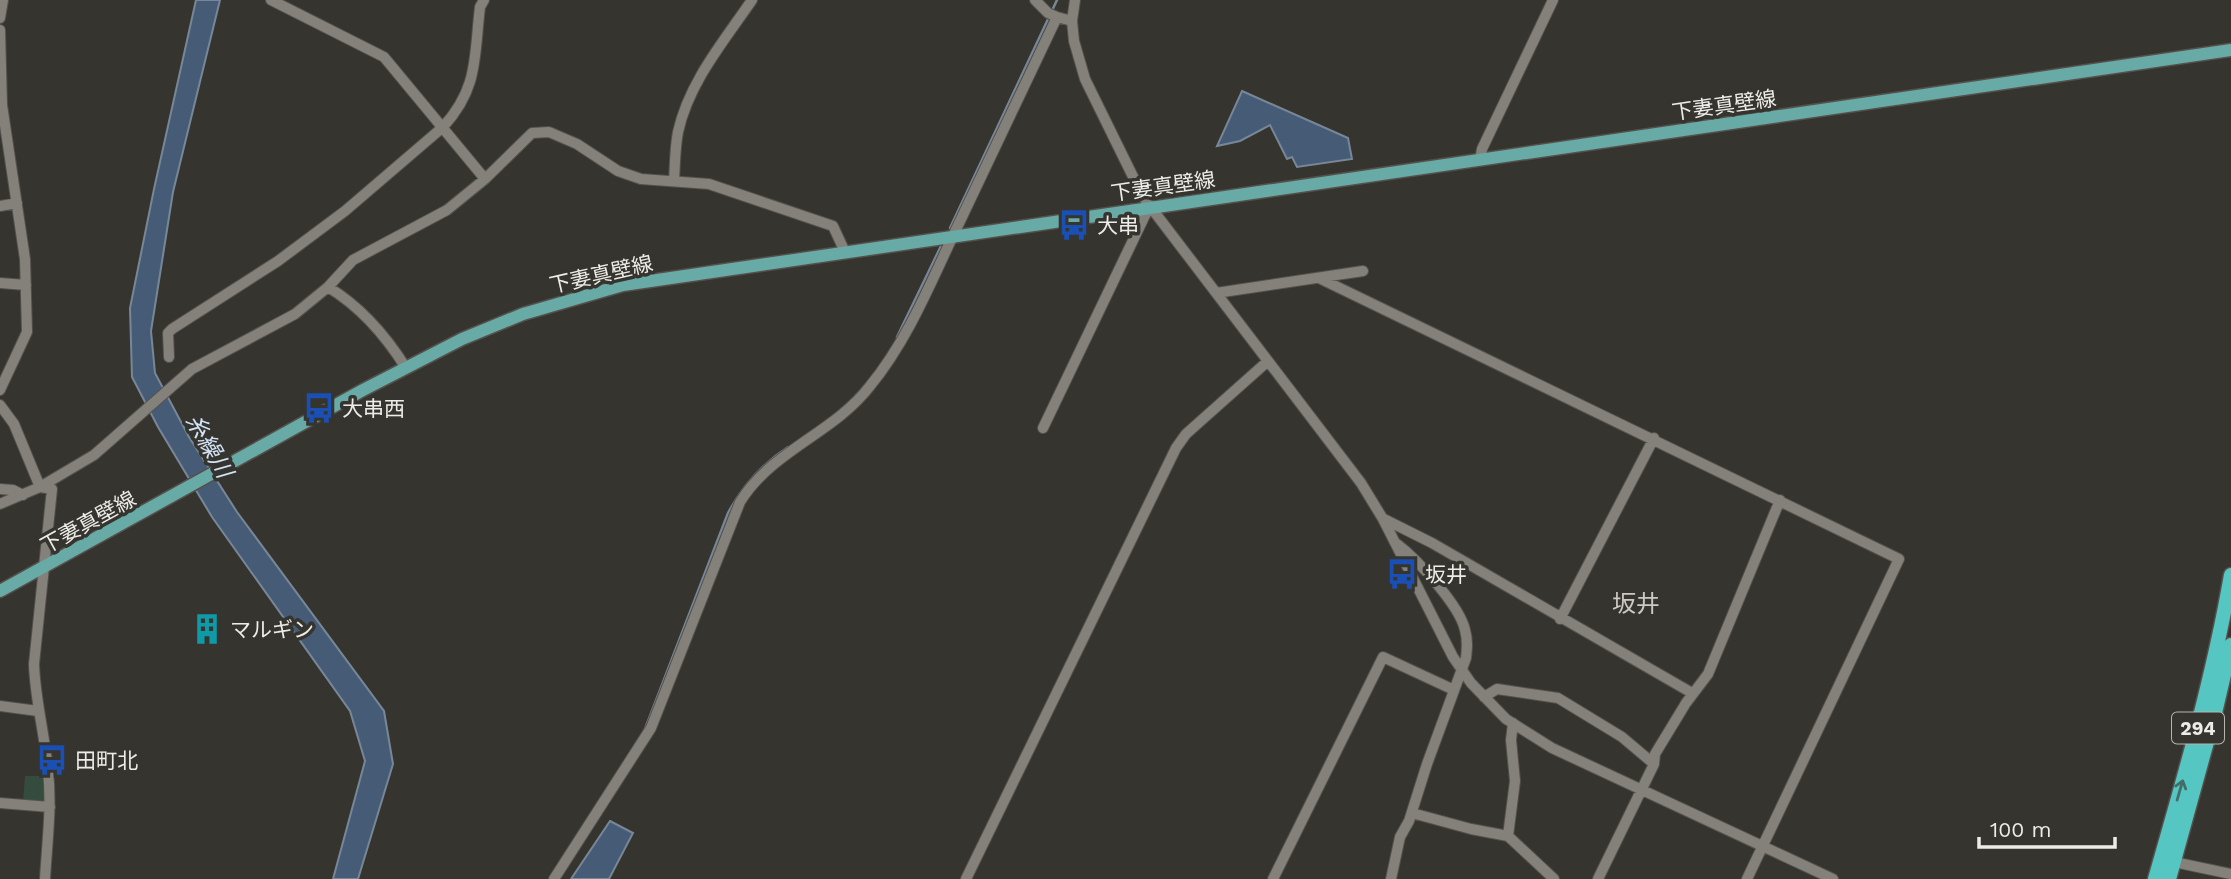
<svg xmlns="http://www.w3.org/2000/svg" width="2231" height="879" viewBox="0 0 2231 879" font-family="'Work Sans','Noto Sans JP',sans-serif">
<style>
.green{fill:#344c3d}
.water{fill:#465c76;stroke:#788798;stroke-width:2}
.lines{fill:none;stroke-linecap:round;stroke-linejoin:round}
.stream{stroke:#788798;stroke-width:2.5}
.minor-casing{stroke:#54514d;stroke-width:12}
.major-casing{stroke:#54514d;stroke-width:15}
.highway-casing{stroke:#54514d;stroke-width:17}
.minor{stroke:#84817a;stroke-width:10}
.major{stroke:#68aaa5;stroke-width:12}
.highway{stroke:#55c6c2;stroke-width:14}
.oneway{stroke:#426e69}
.labels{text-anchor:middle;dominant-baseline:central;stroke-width:7;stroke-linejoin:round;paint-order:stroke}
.shield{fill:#36342e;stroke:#b6b5b0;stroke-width:2}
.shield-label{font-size:19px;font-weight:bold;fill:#edece8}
.street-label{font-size:21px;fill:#edece8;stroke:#36342e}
.poi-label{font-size:21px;fill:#edece8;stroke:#36342e;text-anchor:start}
.water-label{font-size:23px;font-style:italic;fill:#d3e4f7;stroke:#36342e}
.quarter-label{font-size:24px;fill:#ccc8c2;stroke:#36342e}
</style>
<rect width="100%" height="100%" fill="#36342e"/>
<path class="green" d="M25 776H46V798L41 803 23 802Z"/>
<path class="water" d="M196 0H220L173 192 151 331 155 373 189 437 237 512 384 711 393 764 358 879H333L365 761 350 711 212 517 158 427 132 377 130 308 154 189Z
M1242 91 1348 138 1352 159 1297 167 1292 157 1287 159 1270 125 1240 141 1217 146Z
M610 821 633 833 609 879H571Z"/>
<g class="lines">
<path class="stream" d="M950 228 1057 0
M897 337 941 246
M645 729 728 513C743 485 762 464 788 447"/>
<defs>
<path id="minor" d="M271 0 384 57 485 179
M1035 0 1048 13 1057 17
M1075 0 1072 21 1074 41 1085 79 1143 197 1361 483 1383 519 1453 657 1471 683 1506 719 1552 748 1833 879
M0 18 3 0
M0 30 2 105 25 259 27 332 0 390
M1480 160 1482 149 1553 0
M674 180C675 165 675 147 678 132 689 82 724 41 752 0
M0 206 17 203
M1319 278 1899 559 1747 879
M0 283 26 285
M328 287C361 307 386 336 406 368
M1216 293 1363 271
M169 357 168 333 172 329 278 261 345 211 443 127C479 88 474 56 480 7L484 0
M0 405 14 424 40 487 52 489 34 664C35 700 45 735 48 771 52 807 47 843 45 879
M1043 428 1149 207
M0 489 13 490 23 495
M0 504 40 487 94 455 192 369 295 314 328 287 353 260 447 210 485 179 532 133 549 132 577 144 618 171 641 179 709 184 833 226 845 252
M1384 519 1432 543 1692 693
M1560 619 1654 438
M1484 697 1497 689 1558 698 1622 737 1654 764 1598 879
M0 706 38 711
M1654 764 1655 754 1686 703 1708 674 1780 500
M0 803 50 807
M1412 813 1471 829 1508 836 1554 879
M1508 836 1515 781 1511 740 1513 723
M2174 862 2231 874
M554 879 651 728 740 502C771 451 834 433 870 386 906 342 928 289 952 238 987 164 1022 91 1057 17L1072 21
M966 879 1176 448 1186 434 1268 361
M1273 879 1383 657 1454 690
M1391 879 1400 837 1409 821 1427 764 1466 658C1467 649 1468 640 1465 630 1460 606 1417 559 1397 544"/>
<path id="major" d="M0 591 363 390 462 339 523 314 623 285 2231 50"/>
<path id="highway" d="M2155 879C2184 778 2213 678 2231 575
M2169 879 2215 713 2231 645"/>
</defs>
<use href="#minor" class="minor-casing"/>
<use href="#major" class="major-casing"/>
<use href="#highway" class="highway-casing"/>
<use href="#minor" class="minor"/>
<use href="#major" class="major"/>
<use href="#highway" class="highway"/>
</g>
<defs><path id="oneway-shaft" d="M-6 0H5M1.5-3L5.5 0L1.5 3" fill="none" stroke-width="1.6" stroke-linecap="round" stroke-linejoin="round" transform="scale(1.75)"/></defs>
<use class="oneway" href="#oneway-shaft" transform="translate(2180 790) rotate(-74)"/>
<defs>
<symbol id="bus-bare" viewBox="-9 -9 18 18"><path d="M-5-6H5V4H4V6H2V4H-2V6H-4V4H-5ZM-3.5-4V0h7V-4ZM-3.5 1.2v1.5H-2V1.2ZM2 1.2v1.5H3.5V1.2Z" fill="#1a4fb4" stroke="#36342e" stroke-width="2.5" paint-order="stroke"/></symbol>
<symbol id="building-bare" viewBox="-9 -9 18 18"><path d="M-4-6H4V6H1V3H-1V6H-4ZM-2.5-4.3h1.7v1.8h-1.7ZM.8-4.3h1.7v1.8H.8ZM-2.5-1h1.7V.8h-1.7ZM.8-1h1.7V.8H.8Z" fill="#0f9aa8" stroke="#36342e" stroke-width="2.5" paint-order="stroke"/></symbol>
</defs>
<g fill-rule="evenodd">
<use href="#bus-bare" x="1052" y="203" width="44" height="44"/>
<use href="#bus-bare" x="297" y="386" width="44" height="44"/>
<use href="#bus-bare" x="1380" y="552" width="44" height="44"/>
<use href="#building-bare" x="185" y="607" width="44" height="44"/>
<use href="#bus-bare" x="30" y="738" width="44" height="44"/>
</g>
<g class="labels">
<rect class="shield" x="2172" y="712.5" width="52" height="31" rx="5"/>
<g class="shield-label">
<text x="2198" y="728">294</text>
</g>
<g class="street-label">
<text transform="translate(1724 105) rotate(-8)">下妻真壁線</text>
<text transform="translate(1163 186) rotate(-8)">下妻真壁線</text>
<text transform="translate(601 274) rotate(-13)">下妻真壁線</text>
<text transform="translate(88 522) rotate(-29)">下妻真壁線</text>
</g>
<g class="poi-label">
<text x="1097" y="225">大串</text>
<text x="342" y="408">大串西</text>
<text x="1425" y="574">坂井</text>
<text x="230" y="629">マルギン</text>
<text x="75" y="760">田町北</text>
</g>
<g class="water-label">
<text transform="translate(209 446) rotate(60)">糸繰川</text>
</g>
<g class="quarter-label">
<text x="1636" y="604">坂井</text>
</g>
</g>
<path d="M1979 837v10h136v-10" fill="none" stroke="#edece8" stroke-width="3.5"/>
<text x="1990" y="837" font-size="21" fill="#edece8" stroke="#36342e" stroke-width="5" paint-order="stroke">100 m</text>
</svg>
